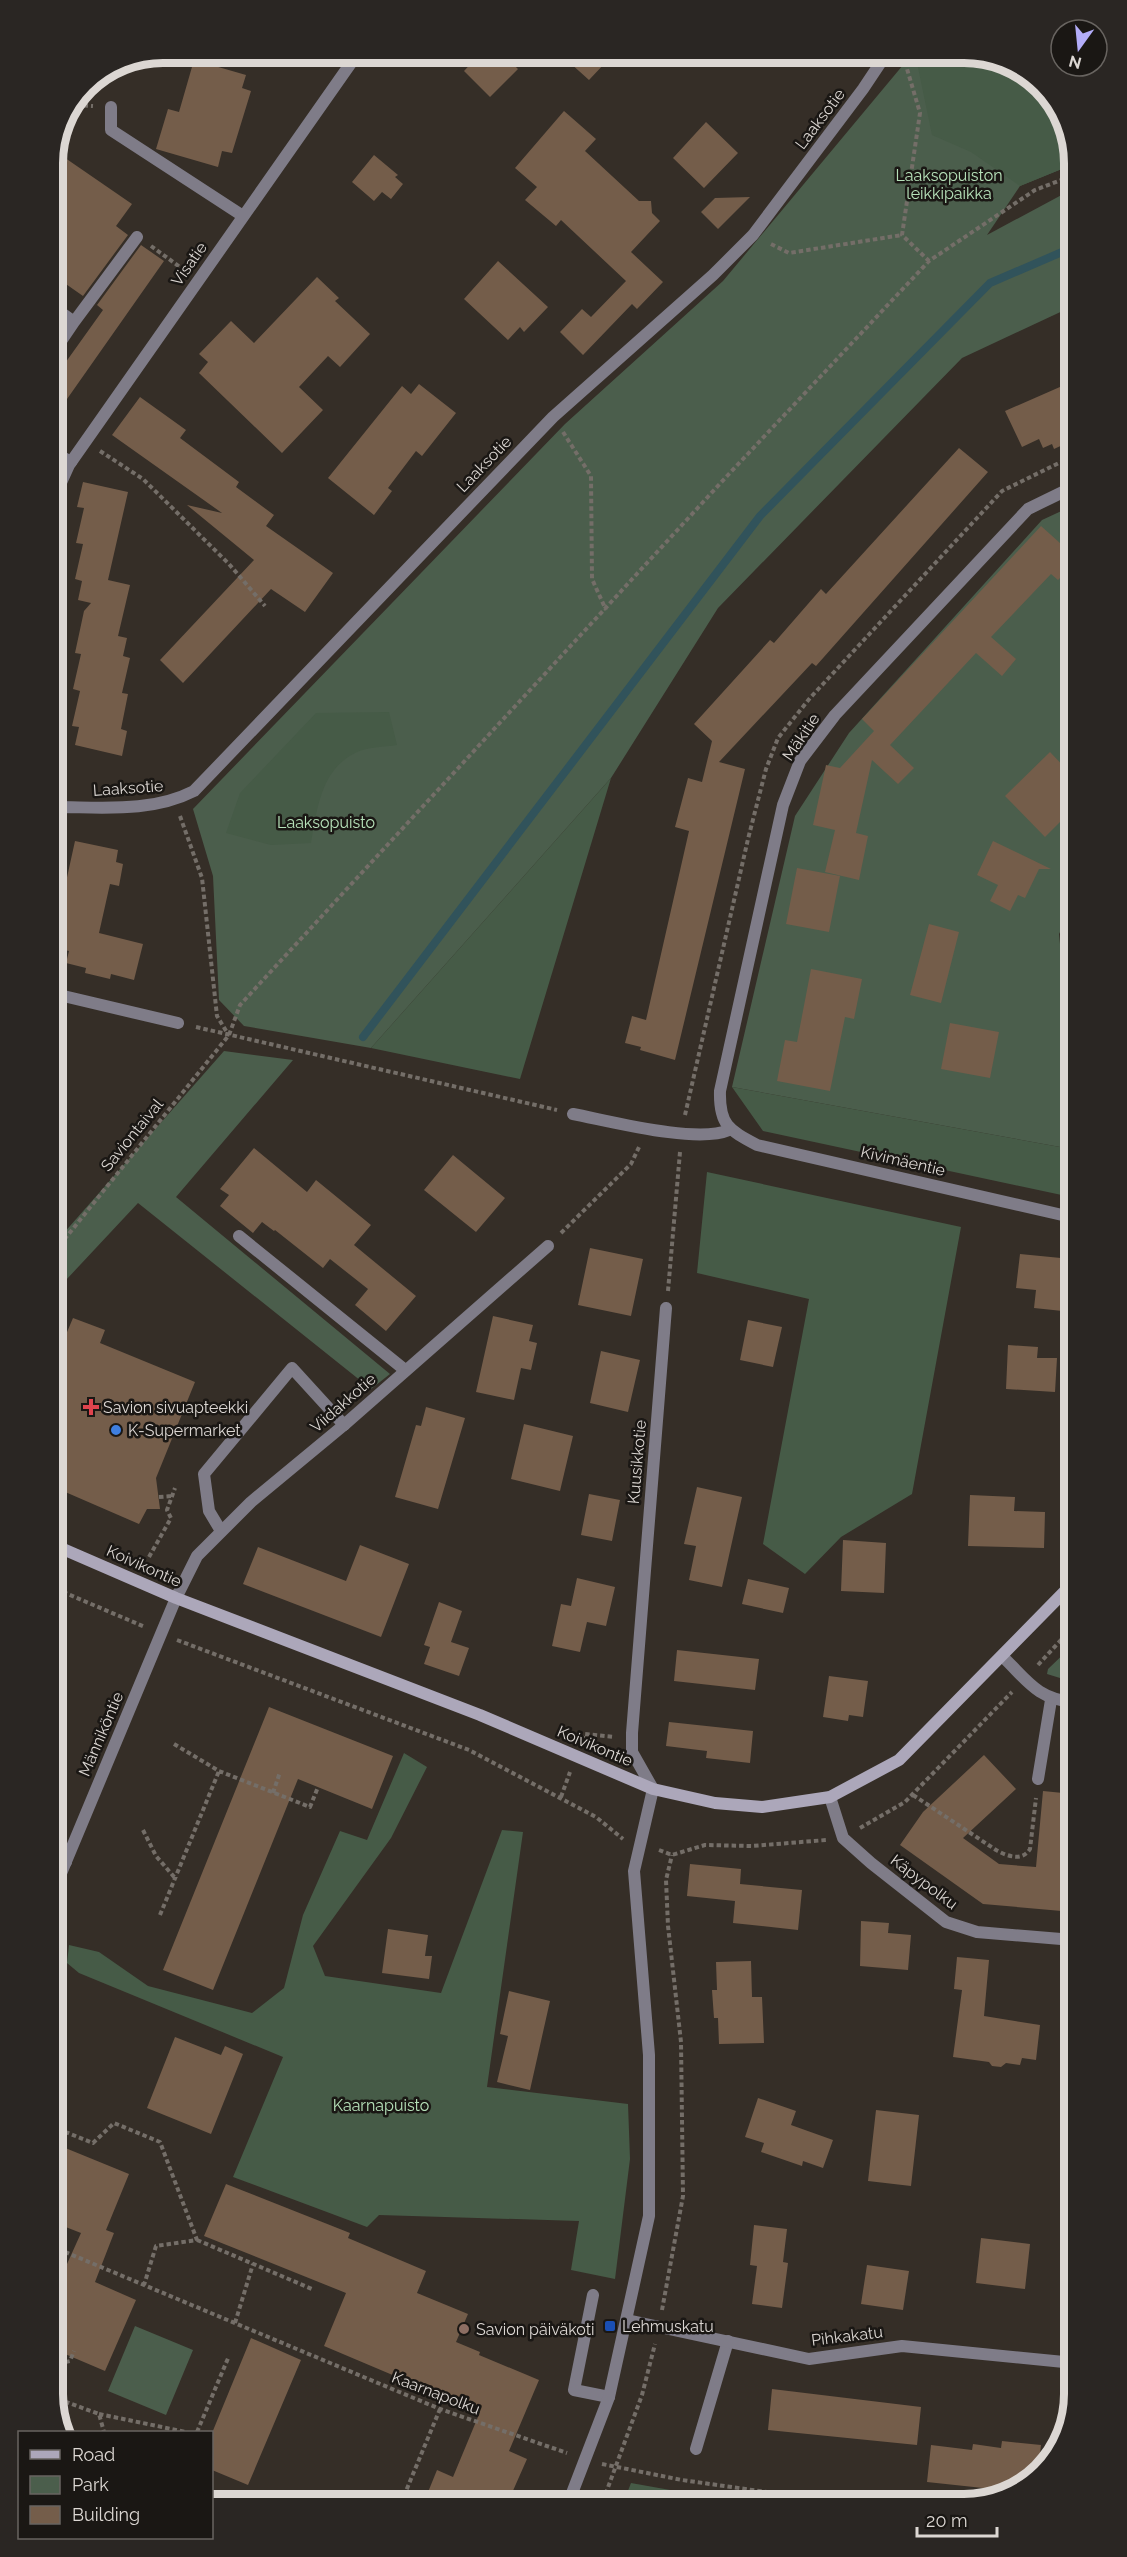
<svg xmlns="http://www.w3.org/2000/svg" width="1127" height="2557" viewBox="0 0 1127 2557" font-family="Raleway,sans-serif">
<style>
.green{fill:#4b5e4c}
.forest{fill:#465b47}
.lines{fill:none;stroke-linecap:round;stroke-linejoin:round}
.stream{stroke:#31535b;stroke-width:8}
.building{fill:#745d4a}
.path{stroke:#746e68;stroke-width:4;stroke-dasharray:4.5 3;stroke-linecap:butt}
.service{stroke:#7f7c88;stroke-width:12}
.minor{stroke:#7f7c88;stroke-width:12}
.tertiary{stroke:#7f7c88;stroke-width:12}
.secondary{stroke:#aca7ba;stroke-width:12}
.health-dot{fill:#e0444e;stroke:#1a1714;stroke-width:2}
.shop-dot{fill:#3f7fe0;stroke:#1a1714;stroke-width:2}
.transit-dot{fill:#1a4fb4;stroke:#1a1714;stroke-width:2}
.education-dot{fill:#8d6e63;stroke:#1a1714;stroke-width:2}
.labels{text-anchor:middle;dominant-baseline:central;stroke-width:5;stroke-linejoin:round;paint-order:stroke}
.street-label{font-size:16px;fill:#dcd7d3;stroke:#1a1714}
.park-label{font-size:16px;fill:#b7e2ba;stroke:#1a1714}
.poi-label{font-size:16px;fill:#dcd7d3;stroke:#1a1714;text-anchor:start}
.rim{fill:none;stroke:#dcd7d3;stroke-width:8}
</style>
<rect width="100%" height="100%" fill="#352e27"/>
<path class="green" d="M913 53H971L1031 76 1069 127V166L1020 186 987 235 1069 191V308L962 358 718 608 611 778 371 1048 244 1026 219 1000 213 876 193 809 565 424 723 281Z
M1070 507 1071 911 1059 934 1067 1014 1071 1015V1149L732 1087 795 816 849 733 1042 520Z
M224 1051 293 1060 176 1197 390 1374 371 1389 138 1203 66 1280 56 1287 55 1243Z
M1073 1645V1682L1047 1674 1048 1669Z
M135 2326 193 2350 166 2415 108 2391Z"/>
<path class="forest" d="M915 53H971L1031 76 1069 127V166L1020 186 971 152 932 135Z
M389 712 397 745C385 747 366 747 355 753 321 770 317 809 311 843L271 845 226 833 240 793 316 713Z
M611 778 520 1079 371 1048Z
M732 1087 1071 1149V1197L763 1131Z
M707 1172 961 1227 912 1494 841 1537 805 1574 763 1544 809 1299 697 1273Z
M404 1753 427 1767 391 1838 313 1946 325 1976 441 1993 502 1830 523 1832 487 2087 628 2104 630 2159 615 2279 571 2270 579 2221 379 2215 367 2227 233 2177 283 2057 79 1973 67 1963 69 1945 99 1952 148 1986 252 2013 284 1988 303 1915 340 1831 367 1840Z
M631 2483 726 2500H725L624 2501Z"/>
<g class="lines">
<path class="stream" d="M363 1037 760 516 990 283 1069 249"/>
</g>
<path class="building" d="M481 53H501L518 69 490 97 464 71Z
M559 53H596L606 62 589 80Z
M194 60 246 75 242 88 251 91 232 153 222 151 218 167 156 149 168 109 179 112Z
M564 111 596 139 585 151 639 201H651L652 213 660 221 631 252 663 282 637 309 632 304 583 355 560 332 582 309 591 317 626 281 561 220 556 226 525 200 537 187 515 168Z
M706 122 738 153 704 188 673 158Z
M55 151 132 204 116 226 128 235 83 296 53 275V156Z
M374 155 398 175 395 177 403 184 391 199 382 192 374 201 352 182Z
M750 197 718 229 701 212 715 198Z
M141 245 164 261 53 419V380L103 310 97 305Z
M498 261 548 307 524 332 520 327 508 340 464 299Z
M317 277 339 298 335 301 370 334 340 367 328 356 299 387 323 410 282 453 199 373 208 362 199 354 231 321 254 343Z
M1069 383V442L1054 449 1052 444 1043 448 1039 439 1022 447 1005 411Z
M419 384 456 413 422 456 416 451 388 488 392 491 374 515 328 478 402 386 411 394Z
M140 397 186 430 180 438 239 482 236 487 274 515 266 526 333 573 305 612 271 589 183 683 160 660 254 560 187 505 222 513 112 435Z
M959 448 988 472 816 666 812 663 719 762 745 769 675 1060 640 1050 641 1047 625 1043 632 1016 646 1020 689 831 675 827 688 778 702 782 712 741 694 724 770 640 774 643 821 589 826 594Z
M83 482 128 492 108 580 130 585 118 636 127 638 123 656 130 658 122 693 128 694 121 729 127 731 122 756 75 745 79 727 72 726 80 691 73 689 81 654 75 653 84 611 91 603 78 600 82 581 75 579 83 544 76 543 84 508 77 507Z
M1041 526 1070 552V568L1058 580 1051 574 991 637 1016 659 1002 676 976 653 890 745 914 768 898 784 872 760 856 833 868 836 859 880 825 872 835 830 813 825 826 765 840 768 874 731 862 719Z
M1050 752 1070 773V812L1045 837 1005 796Z
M75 841 118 850 116 862 123 864 119 886 110 884 99 933 143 944 134 980 111 974 110 979 85 973 86 968 66 963 69 951 55 948V932Z
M993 841 1051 869H1039L1025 898 1018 895 1010 911 990 901 998 885 977 875Z
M797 868 840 876 829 932 786 924Z
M929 924 959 932 941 1003 910 995Z
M811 969 862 979 854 1019 845 1017 830 1091 777 1081 785 1040 797 1042Z
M950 1023 999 1032 990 1078 941 1069Z
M254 1148 307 1192 316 1180 371 1225 354 1245 416 1296 386 1331 355 1305 368 1289 330 1259 323 1268 275 1230 274 1231 262 1222 253 1233 220 1206 229 1195 220 1189Z
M453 1155 505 1198 476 1232 424 1190Z
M590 1248 643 1259 631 1316 578 1305Z
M1020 1254 1071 1259 1072 1312 1034 1308 1036 1290 1016 1288Z
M493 1316 533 1325 529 1341 537 1343 531 1370 521 1368 514 1400 476 1392Z
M73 1318 105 1330 100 1343 195 1382 156 1478 160 1509H147L139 1524 56 1488V1358Z
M748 1320 782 1327 773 1367 740 1360Z
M1008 1345 1038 1347 1037 1358H1057L1055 1392 1006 1389Z
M601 1351 640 1360 628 1412 590 1403Z
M426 1407 465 1418 438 1509 395 1497 416 1425 421 1426Z
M524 1424 573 1436 560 1491 511 1479Z
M697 1487 742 1497 722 1587 689 1580 696 1546 684 1544Z
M589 1494 620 1500 612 1541 581 1535Z
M970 1495 1015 1497 1014 1511 1045 1512 1044 1548 968 1546Z
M843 1540 886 1543 884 1593 841 1591Z
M360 1545 409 1564 381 1637 243 1584 258 1547 346 1581Z
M577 1578 615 1587 606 1626 587 1622 580 1652 552 1646 561 1604 571 1606Z
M748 1579 789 1588 783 1613 742 1604Z
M439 1602 462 1611 451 1642 469 1648 459 1676 424 1664 430 1647 424 1645Z
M677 1650 759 1659 755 1690 674 1681Z
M829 1676 868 1681 863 1717 849 1715 848 1721 823 1717Z
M269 1707 393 1756 372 1809 298 1779 213 1990 163 1970Z
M669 1722 753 1731 750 1763 706 1758 707 1751 666 1746Z
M984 1755 1016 1789 963 1838 999 1864 1036 1867 1043 1791 1073 1794V1912L983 1904 900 1845 923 1812Z
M690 1864 741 1869 740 1884 802 1890 798 1930 733 1923 735 1901 687 1896Z
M861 1921 889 1923 888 1933 911 1935 908 1970 860 1966Z
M388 1929 428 1935 425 1956H432L429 1979 382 1973Z
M957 1957 989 1960 984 2016 1040 2025 1036 2060 1022 2058 1020 2065 1006 2063 1001 2067 992 2066 989 2062 953 2057 962 1990 954 1989Z
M751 1961 752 1997H762L764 2043 719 2044 718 2018H714L712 1990H717L716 1962Z
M509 1991 550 2001 530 2090 497 2082 508 2036 500 2034Z
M175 2037 221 2055 225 2046 243 2054 211 2134 147 2108Z
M758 2098 796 2111 791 2125 833 2140 823 2168 803 2161 802 2166 761 2152 764 2143 745 2137Z
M876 2110 919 2115 911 2186 868 2181Z
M58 2145 129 2174 106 2230 114 2233 95 2282 136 2300 105 2371 58 2351V2284L81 2233 58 2224Z
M226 2184 350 2233 348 2238 426 2271 417 2293 468 2314 456 2342 480 2352 479 2355 539 2380 509 2451 527 2459 508 2502H424L437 2470 453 2477 480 2412 324 2346 346 2293 204 2236Z
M754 2225 787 2229 783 2262 788 2263 782 2308 752 2304 757 2266 750 2265Z
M981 2238 1030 2244 1025 2289 976 2283Z
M867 2265 909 2271 903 2310 861 2304Z
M251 2338 301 2360 248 2485 212 2470V2433Z
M772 2389 921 2407 917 2445 768 2430Z
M1002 2441 1041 2445 1040 2454 1054 2455 1052 2461 1011 2491 927 2482 931 2445 972 2450 973 2444 1001 2448Z"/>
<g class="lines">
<path class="path" d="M905 62 920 113 902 235 929 261
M76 105 93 106
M771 244 789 253 902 235
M151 246 184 270
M563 432 591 476 592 579 606 610
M100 451 143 479 229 564 265 606
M54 777 58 778 62 788
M180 816 202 878 217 1016 228 1034
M196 1027 557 1110
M685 1115 748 839 766 769 778 738 810 698 1002 491 1069 458
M561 1233 631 1164 640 1145
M55 1251 229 1035 240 1005 728 475 929 261 1035 190 1069 177
M668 1291 680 1152
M159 1497 172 1496
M149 1557 171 1518 167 1510 175 1488
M56 1589 145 1627
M177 1640 469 1750 596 1817 623 1839
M1038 1665 1072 1628
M582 1740 584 1734 615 1737
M174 1744 219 1771 310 1807 318 1787
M273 1793 280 1772
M913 1795 996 1850C1007 1856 1022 1862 1030 1849L1036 1798
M561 1797 570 1772
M860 1828 905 1802 1012 1692
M143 1830 156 1856 175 1878
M659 1850 672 1855 705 1845 752 1846 826 1840
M160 1915 219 1771
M58 2129 93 2143 114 2123 160 2142 197 2240 156 2246 144 2285
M197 2240 312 2289
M58 2249 440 2409 567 2453
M662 2310 683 2196 681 2042 668 1926 666 1880 672 1855
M235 2323 253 2264
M58 2364 70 2361 74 2351
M58 2399 99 2414 104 2432
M99 2414 186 2432
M197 2432 229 2356
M602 2464 682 2480 823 2500
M603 2501 642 2395 655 2344
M401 2503 440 2409"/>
<path class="service" d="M111 107V130L243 216
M53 307 74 322 137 237
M53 353 74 322
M53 452 71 462
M55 994 178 1023
M573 1114C610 1121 697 1144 729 1130
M239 1236 405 1370
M221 1531 209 1511 204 1474 292 1368 344 1425
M1038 1779 1051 1700
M57 1859 66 1862
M593 2295 574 2390 609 2397
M696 2449 728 2341"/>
<path class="minor" d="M1069 489 1028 509 835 715 800 761 783 805 720 1091C719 1125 729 1130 757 1145L1071 1217
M54 498 69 465 358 53
M54 807C102 807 151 813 194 791L553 417 713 275 753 235 863 89 887 53
M1003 1657C1027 1680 1037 1699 1073 1702
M653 1789 632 1752V1733L666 1308
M830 1797 843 1838 871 1863 946 1922 977 1932 1073 1940
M57 1883 176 1598 197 1556 251 1502 344 1425 548 1246
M627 2320 809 2359 902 2346 1074 2363"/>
<path class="tertiary" d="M569 2501 609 2397 649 2216V2055L634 1871 653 1789"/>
<path class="secondary" d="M56 1546 176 1598 480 1715 653 1789 715 1803 762 1807 830 1797 899 1760 1072 1584"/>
</g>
<path class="health-dot" d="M88 1398h6v6h6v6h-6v6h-6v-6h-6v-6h6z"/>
<circle class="shop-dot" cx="116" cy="1430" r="6"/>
<rect class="transit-dot" x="604" y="2320" width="12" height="12" rx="3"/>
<circle class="education-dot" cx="464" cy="2329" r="6"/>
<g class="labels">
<g class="street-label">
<text transform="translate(820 119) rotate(-53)">Laaksotie</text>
<text transform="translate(189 264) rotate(-55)">Visatie</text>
<text transform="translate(484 464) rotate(-46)">Laaksotie</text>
<text transform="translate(801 737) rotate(-56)">Mäkitie</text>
<text transform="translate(128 788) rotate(-4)">Laaksotie</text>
<text transform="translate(132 1135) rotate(-51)">Saviontaival</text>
<text transform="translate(903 1161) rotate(13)">Kivimäentie</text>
<text transform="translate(343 1403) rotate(-41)">Viidakkotie</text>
<text transform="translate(637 1462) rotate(-85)">Kuusikkotie</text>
<text transform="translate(144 1566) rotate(24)">Koivikontie</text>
<text transform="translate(101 1734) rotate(-67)">Männiköntie</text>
<text transform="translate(595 1746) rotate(23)">Koivikontie</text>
<text transform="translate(924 1882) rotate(37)">Käpypolku</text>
<text transform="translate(847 2336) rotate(-7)">Pihkakatu</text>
<text transform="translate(436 2393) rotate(21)">Kaarnapolku</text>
</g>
<g class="park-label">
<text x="949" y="175">Laaksopuiston<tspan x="949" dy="18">leikkipaikka</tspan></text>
<text x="326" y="822">Laaksopuisto</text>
<text x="381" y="2105">Kaarnapuisto</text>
</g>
<g class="poi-label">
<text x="103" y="1407">Savion sivuapteekki</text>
<text x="128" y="1430">K-Supermarket</text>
<text x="622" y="2326">Lehmuskatu</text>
<text x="476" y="2329">Savion päiväkoti</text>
</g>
</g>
<path d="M0 0H1127V2557H0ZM163 63H964A100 100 0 0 1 1064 163V2394A100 100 0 0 1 964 2494H163A100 100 0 0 1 63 2394V163A100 100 0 0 1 163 63Z" fill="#2a2623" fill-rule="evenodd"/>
<path class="rim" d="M163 63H964A100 100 0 0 1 1064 163V2394A100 100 0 0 1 964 2494H163A100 100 0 0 1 63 2394V163A100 100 0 0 1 163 63Z"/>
<rect x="18" y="2431" width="195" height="108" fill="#1a1714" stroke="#686460" stroke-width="1.5"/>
<rect x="30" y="2450" width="30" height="9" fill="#aca7ba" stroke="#686460" stroke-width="1.5"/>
<text x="72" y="2461" font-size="18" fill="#dcd7d3">Road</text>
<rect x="30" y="2476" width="30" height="18" fill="#4b5e4c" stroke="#686460" stroke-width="1.5"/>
<text x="72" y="2491" font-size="18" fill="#dcd7d3">Park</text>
<rect x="30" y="2506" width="30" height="18" fill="#745d4a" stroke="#686460" stroke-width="1.5"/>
<text x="72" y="2521" font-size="18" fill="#dcd7d3">Building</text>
<g transform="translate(1079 48) rotate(195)"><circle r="28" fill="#1a1714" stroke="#686460" stroke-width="1.5"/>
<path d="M0-4.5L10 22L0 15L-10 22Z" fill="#b3adf9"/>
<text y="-9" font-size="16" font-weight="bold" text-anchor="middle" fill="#dcd7d3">N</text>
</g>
<path d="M917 2527v9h80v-9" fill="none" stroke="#dcd7d3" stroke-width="3"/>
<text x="926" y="2527" font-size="18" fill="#dcd7d3" stroke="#1a1714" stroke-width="4.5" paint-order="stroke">20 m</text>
</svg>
